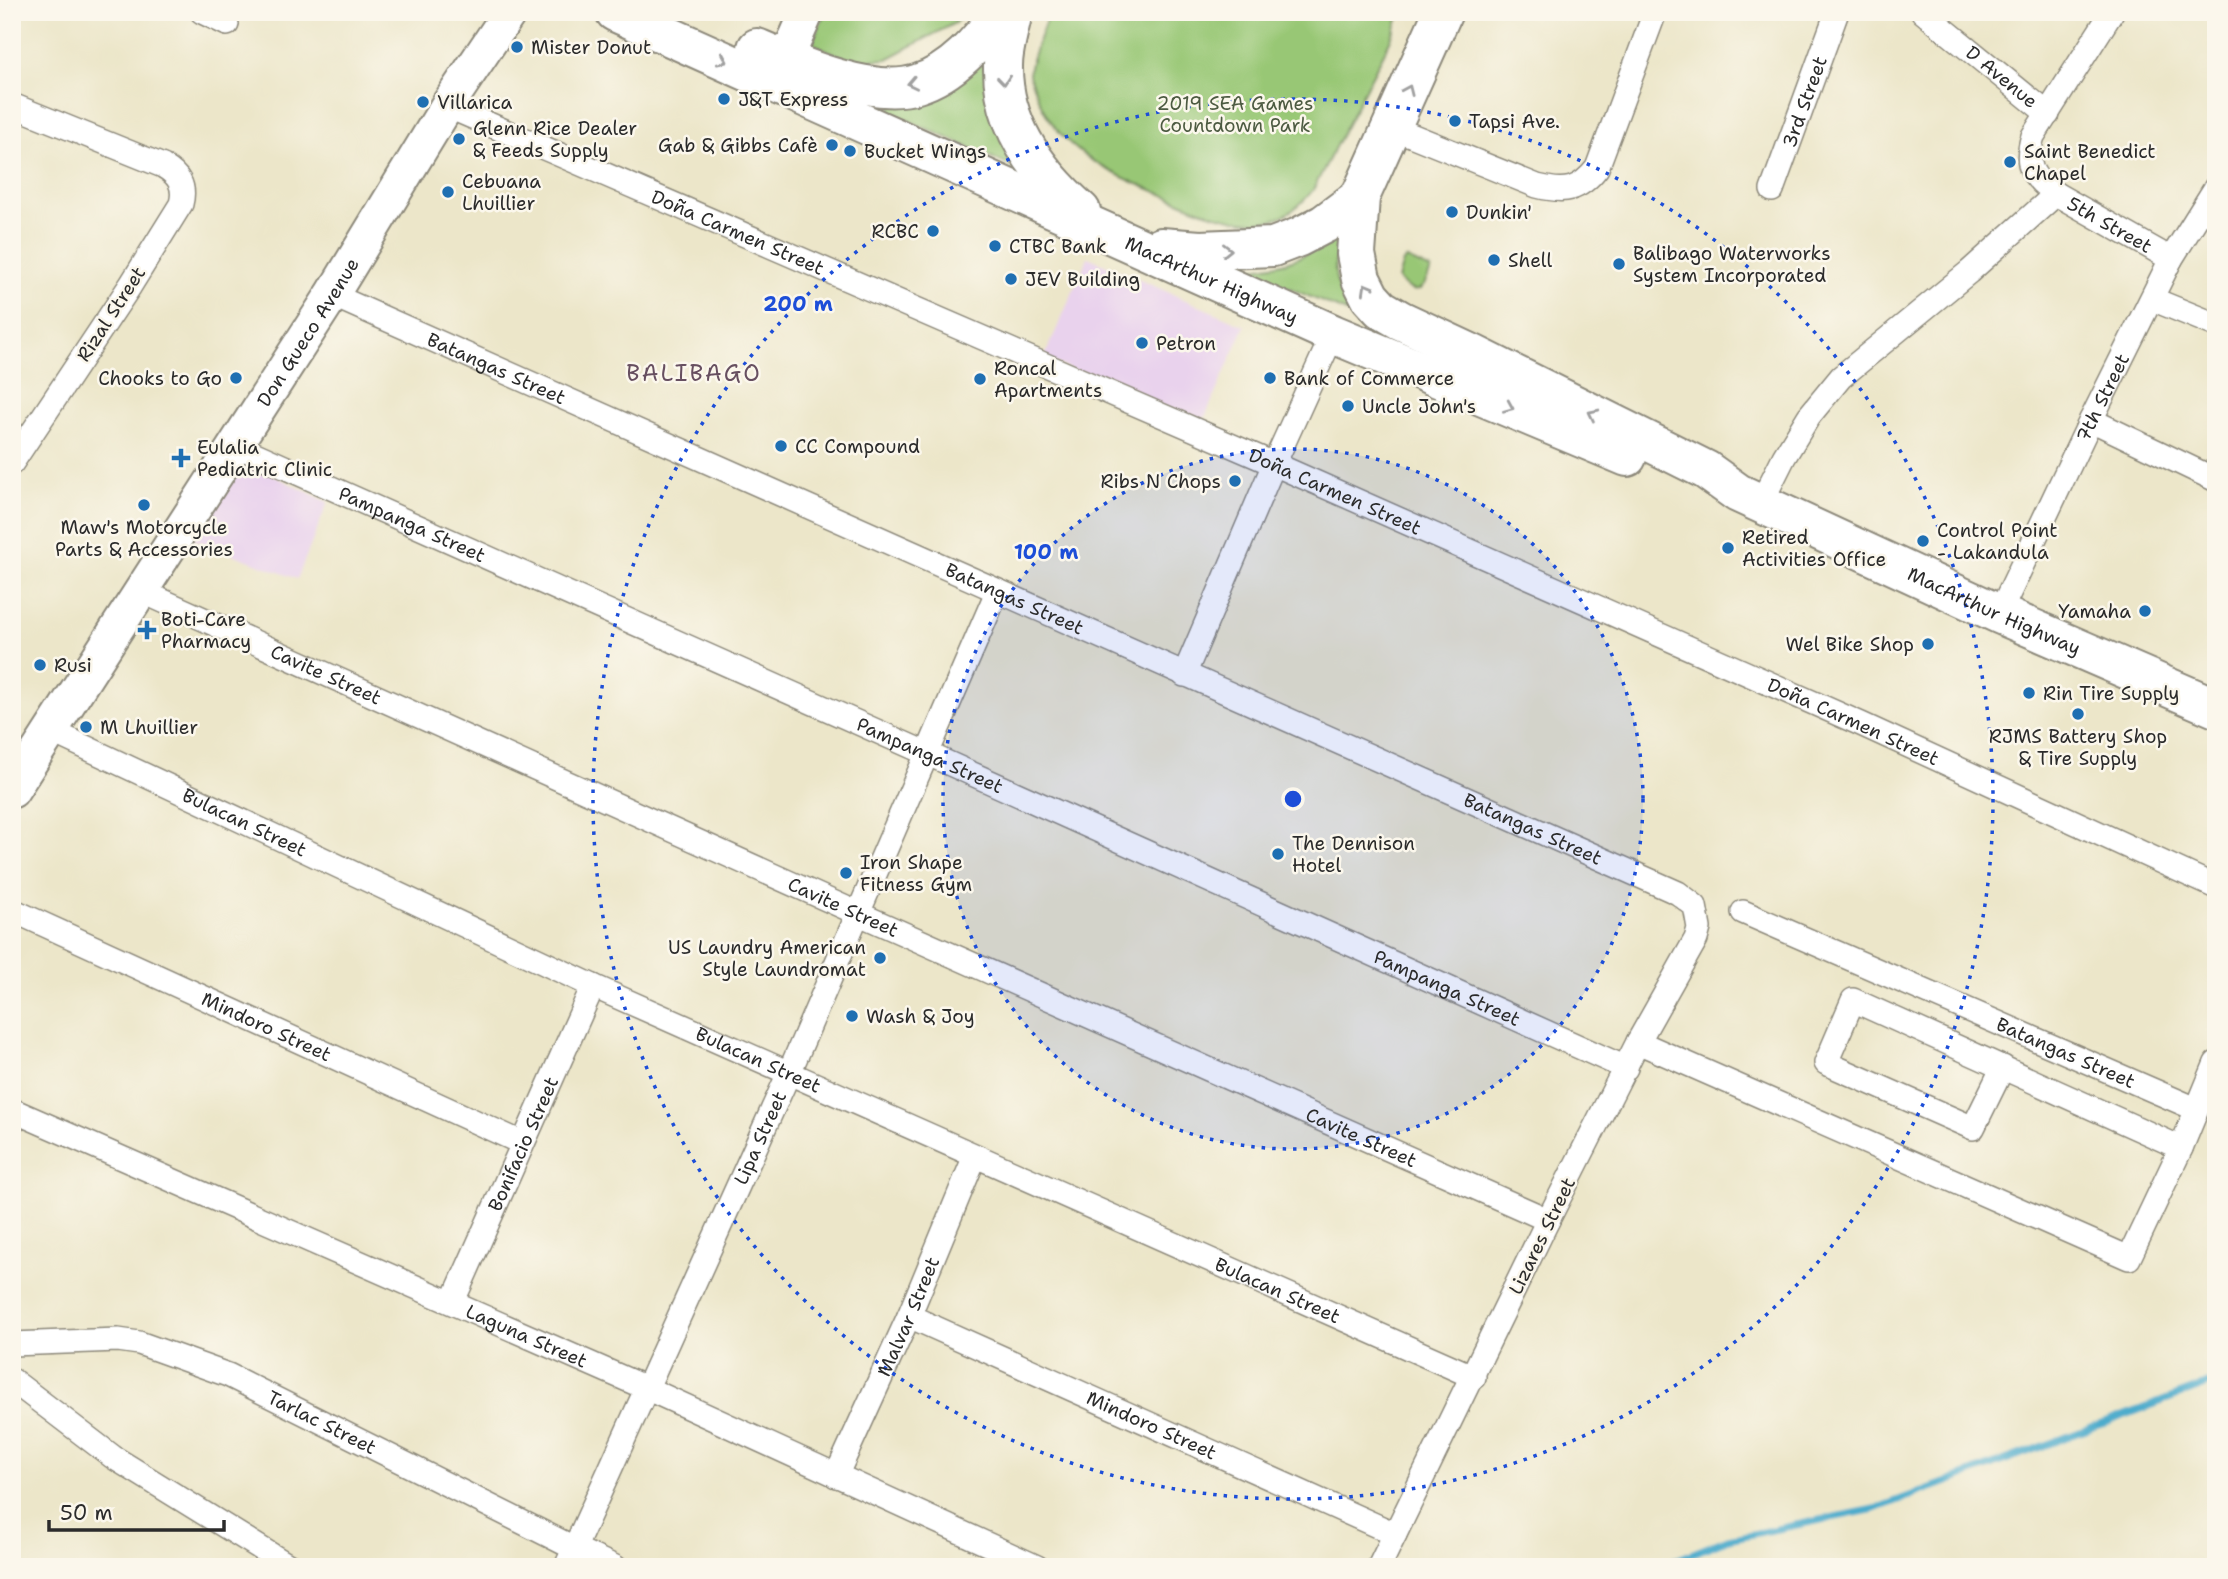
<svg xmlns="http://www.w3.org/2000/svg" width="2228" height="1579" viewBox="0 0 2228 1579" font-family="'Shantell Sans',sans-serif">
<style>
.built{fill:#e9d2ed}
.green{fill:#98c775;stroke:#627950;stroke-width:2}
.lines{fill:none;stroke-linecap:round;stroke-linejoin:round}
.stream{stroke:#4daccc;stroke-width:7}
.street-casing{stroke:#8c887a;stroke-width:26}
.secondary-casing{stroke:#8c887a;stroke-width:37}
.highway-casing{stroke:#8c887a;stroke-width:42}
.street{stroke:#fff;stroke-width:23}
.secondary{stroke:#fff;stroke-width:33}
.highway{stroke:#fff;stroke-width:38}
.oneway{stroke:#a0a0a0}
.ring{fill:none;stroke:#1d4ed8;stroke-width:3.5;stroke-dasharray:3.5 7}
.poi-dot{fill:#1f6fb2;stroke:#fbf7ec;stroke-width:2.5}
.labels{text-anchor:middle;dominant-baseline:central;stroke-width:5;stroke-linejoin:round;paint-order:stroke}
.poi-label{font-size:19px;fill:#2b2b2b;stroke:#fbf7ec;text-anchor:start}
.street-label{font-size:19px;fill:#2b2b2b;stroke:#fbf7ec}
.park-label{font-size:19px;fill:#4c5a41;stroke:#fbf7ec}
.quarter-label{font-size:23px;letter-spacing:2px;fill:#674f60;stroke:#fbf7ec}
.centre{fill:#1d4ed8;stroke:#fbf7ec;stroke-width:3.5}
.ring-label{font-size:21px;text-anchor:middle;font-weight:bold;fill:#1d4ed8;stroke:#fbf7ec;stroke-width:5;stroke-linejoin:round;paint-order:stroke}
</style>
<rect width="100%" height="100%" fill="#fbf7ec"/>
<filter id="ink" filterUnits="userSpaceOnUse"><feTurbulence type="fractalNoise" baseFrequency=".0143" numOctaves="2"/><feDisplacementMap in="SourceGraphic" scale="14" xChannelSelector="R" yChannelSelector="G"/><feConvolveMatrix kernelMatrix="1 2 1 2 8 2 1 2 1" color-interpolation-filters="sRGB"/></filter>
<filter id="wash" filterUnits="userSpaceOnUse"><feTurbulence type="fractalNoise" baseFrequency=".00686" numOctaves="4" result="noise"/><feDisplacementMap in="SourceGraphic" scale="28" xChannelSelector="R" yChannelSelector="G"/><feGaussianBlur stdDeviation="1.57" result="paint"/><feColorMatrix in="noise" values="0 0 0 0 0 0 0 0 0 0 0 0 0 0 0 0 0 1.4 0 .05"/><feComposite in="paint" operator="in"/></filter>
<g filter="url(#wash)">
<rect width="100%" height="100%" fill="#ece6c9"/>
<path class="built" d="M1088 257 1245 326 1201 426 1044 358Z
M241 460 328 502 297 579 188 537Z"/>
<path class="green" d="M825 12H964L955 23 887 59 851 61 812 43Z
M1049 12H1401L1390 41 1313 190C1299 208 1281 222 1256 222 1225 221 1197 209 1169 197 1113 174 1059 154 1036 93 1034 87 1029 79 1029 73 1029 62 1045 25 1049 12Z
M991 43 1029 174 889 112 892 104Z
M1343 225C1331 264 1331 278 1351 314L1244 269C1295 264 1305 258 1343 225Z
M1407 259 1431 270C1423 290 1417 300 1398 279L1403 262Z"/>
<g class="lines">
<path class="stream" d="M1659 1567 1728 1539 1875 1509 2216 1381"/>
</g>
</g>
<g filter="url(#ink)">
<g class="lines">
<defs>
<g id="street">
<path d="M202 12 227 24"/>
<path id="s1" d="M1923 12 2048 114"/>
<path id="s2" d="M2112 12 2033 136C2024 165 2031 177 2056 194L2171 259"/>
<path d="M12 105 163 166C178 175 186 185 181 204L130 286 12 463"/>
<path id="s3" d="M447 106 1274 464 1861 724 2216 887"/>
<path d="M1391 127 1537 186C1565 193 1579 191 1597 168L1655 12"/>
<path id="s4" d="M1772 190 1837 12"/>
<path id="s5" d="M332 295 1678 893 1695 906 1699 928 1696 939 1638 1042 1548 1220 1379 1567"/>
<path d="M2152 299 2216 325"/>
<path d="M2091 420 2216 480"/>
<path id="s6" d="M235 445 928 754 1626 1068"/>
<path d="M1761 503 1784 457 1809 416 1841 377 1969 272 2056 194"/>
<path id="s7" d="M141 591 857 913 1548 1220"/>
<path id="s8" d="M1999 614 2091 420 2171 259 2216 187"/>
<path d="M1184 675 1274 464 1333 334"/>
<path id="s9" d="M51 731 593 986 1474 1377"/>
<path id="s10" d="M12 910 522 1143"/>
<path id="s11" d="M1743 912 2196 1109"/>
<path d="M1638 1042 2129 1258 2181 1148 2216 1063"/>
<path d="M2003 1067 1973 1128 1826 1063 1853 1000 1864 1005 2181 1148"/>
<path id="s12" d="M12 1110 646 1388 1037 1567"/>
<path id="s13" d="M453 1301 593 986"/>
<path id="s14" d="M909 1316 1395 1534"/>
<path id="s15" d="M12 1344 118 1340 139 1343 228 1375 574 1548 615 1567"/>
<path d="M12 1380 113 1457 291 1567"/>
<path id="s16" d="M836 1476 909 1316 975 1156"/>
<path id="s17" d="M566 1567 789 1073 997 592"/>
</g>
<g id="secondary">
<path d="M786 60 807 12"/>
<path id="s18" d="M12 791 332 295 447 106 510 12"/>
</g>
<g id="highway">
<path id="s19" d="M615 12 1333 334 1627 457"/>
<path d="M1013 12C1009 30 1003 49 1003 66 1002 126 1039 174 1081 211"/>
<path id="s20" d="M1443 12 1360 197 1356 254 1361 279 1370 297 1381 309 1400 320 1475 355 1706 470 1738 493 1999 614 2216 708"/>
<path d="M757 48C799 66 872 98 917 84 953 73 980 41 1001 12"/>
<path d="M1161 247 1200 250 1273 247 1299 237 1324 224 1360 197"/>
</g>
</defs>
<use href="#street" class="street-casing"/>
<use href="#secondary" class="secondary-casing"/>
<use href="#highway" class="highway-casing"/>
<use href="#street" class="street"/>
<use href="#secondary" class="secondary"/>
<use href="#highway" class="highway"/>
</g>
<defs><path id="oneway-chevron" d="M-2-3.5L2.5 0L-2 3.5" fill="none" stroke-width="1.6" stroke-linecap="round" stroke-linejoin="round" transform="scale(1.75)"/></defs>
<g class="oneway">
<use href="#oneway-chevron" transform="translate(723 60) rotate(24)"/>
<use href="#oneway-chevron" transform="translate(1004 80) rotate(84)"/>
<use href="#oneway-chevron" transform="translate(912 83) rotate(168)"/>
<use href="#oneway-chevron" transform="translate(1408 90) rotate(-66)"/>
<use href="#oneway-chevron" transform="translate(1227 250) rotate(-1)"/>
<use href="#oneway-chevron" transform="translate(1367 288) rotate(-119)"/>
<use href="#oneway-chevron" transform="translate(1509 407) rotate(23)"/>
<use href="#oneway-chevron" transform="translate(1593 414) rotate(-154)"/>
</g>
</g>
<circle cx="1293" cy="799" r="350" fill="#1d4ed8" fill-opacity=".12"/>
<g class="ring">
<circle cx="1293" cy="799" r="350"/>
<circle cx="1293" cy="799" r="700"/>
</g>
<g class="poi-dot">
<circle cx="517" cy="47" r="7"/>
<circle cx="724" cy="99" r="7"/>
<circle cx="423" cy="102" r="7"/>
<circle cx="1455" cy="121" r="7"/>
<circle cx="459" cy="139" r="7"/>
<circle cx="832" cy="145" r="7"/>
<circle cx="850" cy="151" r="7"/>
<circle cx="2010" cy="162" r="7"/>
<circle cx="448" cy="192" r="7"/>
<circle cx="1452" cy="212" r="7"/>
<circle cx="933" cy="231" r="7"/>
<circle cx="995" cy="246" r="7"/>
<circle cx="1494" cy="260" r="7"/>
<circle cx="1619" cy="264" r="7"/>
<circle cx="1011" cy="279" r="7"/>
<circle cx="1142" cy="343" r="7"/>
<circle cx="236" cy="378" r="7"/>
<circle cx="1270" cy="378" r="7"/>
<circle cx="980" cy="379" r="7"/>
<circle cx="1348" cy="406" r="7"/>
<circle cx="781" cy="446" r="7"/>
<path d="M177.5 447.5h7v7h7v7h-7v7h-7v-7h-7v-7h7z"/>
<circle cx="1235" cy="481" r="7"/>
<circle cx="144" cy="505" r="7"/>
<circle cx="1923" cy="541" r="7"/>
<circle cx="1728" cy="548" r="7"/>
<circle cx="2145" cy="611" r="7"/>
<path d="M143.5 619.5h7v7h7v7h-7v7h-7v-7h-7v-7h7z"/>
<circle cx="1928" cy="644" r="7"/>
<circle cx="40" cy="665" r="7"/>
<circle cx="2029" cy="693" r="7"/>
<circle cx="2078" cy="714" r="7"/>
<circle cx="86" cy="727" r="7"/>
<circle cx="1278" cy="854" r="7"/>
<circle cx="846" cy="873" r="7"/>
<circle cx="880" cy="958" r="7"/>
<circle cx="852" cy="1016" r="7"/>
</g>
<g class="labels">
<g class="poi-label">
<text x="531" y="47">Mister Donut</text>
<text x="738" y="99">J&amp;T Express</text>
<text x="437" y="102">Villarica</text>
<text x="1469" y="121">Tapsi Ave.</text>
<text x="473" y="128">Glenn Rice Dealer<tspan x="473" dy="22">&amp; Feeds Supply</tspan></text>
<text x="818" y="145" text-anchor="end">Gab &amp; Gibbs Cafè</text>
<text x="864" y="151">Bucket Wings</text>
<text x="2024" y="151">Saint Benedict<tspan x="2024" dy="22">Chapel</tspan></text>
<text x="462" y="181">Cebuana<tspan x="462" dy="22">Lhuillier</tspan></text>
<text x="1466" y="212">Dunkin'</text>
<text x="919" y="231" text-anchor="end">RCBC</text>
<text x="1009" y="246">CTBC Bank</text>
<text x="1633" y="253">Balibago Waterworks<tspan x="1633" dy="22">System Incorporated</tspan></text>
<text x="1508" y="260">Shell</text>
<text x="1025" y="279">JEV Building</text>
<text x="1156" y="343">Petron</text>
<text x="994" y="368">Roncal<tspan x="994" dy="22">Apartments</tspan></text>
<text x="222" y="378" text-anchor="end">Chooks to Go</text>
<text x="1284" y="378">Bank of Commerce</text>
<text x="1362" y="406">Uncle John's</text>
<text x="795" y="446">CC Compound</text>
<text x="197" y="447">Eulalia<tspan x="197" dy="22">Pediatric Clinic</tspan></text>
<text x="1221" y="481" text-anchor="end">Ribs N Chops</text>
<text x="144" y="527" text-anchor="middle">Maw's Motorcycle<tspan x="144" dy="22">Parts &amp; Accessories</tspan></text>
<text x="1937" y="530">Control Point<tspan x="1937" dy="22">- Lakandula</tspan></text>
<text x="1742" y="537">Retired<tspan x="1742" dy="22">Activities Office</tspan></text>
<text x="2131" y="611" text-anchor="end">Yamaha</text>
<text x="161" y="619">Boti-Care<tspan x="161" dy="22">Pharmacy</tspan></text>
<text x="1914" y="644" text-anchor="end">Wel Bike Shop</text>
<text x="54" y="665">Rusi</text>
<text x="2043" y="693">Rin Tire Supply</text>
<text x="100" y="727">M Lhuillier</text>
<text x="2078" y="736" text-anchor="middle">RJMS Battery Shop<tspan x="2078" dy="22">&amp; Tire Supply</tspan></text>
<text x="1292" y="843">The Dennison<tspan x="1292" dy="22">Hotel</tspan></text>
<text x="860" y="862">Iron Shape<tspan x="860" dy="22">Fitness Gym</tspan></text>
<text x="866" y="947" text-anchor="end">US Laundry American<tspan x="866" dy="22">Style Laundromat</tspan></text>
<text x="866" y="1016">Wash &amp; Joy</text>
</g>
<g class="street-label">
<text stroke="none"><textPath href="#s1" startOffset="102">D Avenue</textPath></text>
<text stroke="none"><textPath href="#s4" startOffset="94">3rd Street</textPath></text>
<text stroke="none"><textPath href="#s2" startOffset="278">5th Street</textPath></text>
<text stroke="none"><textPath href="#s3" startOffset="317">Doña Carmen Street</textPath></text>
<text stroke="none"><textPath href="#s19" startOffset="654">MacArthur Highway</textPath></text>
<text transform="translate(111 314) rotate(-57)">Rizal Street</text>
<text stroke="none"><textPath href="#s18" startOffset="546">Don Gueco Avenue</textPath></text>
<text stroke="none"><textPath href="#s5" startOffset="180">Batangas Street</textPath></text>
<text stroke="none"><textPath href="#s8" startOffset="240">7th Street</textPath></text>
<text stroke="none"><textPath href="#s3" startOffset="968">Doña Carmen Street</textPath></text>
<text stroke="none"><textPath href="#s6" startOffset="194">Pampanga Street</textPath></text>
<text stroke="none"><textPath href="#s5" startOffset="747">Batangas Street</textPath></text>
<text stroke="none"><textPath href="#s20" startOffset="1006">MacArthur Highway</textPath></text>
<text stroke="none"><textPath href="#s7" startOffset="203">Cavite Street</textPath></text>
<text stroke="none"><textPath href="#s3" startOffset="1535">Doña Carmen Street</textPath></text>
<text stroke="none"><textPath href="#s6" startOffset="761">Pampanga Street</textPath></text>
<text stroke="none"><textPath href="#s9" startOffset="214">Bulacan Street</textPath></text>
<text stroke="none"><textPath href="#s5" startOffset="1314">Batangas Street</textPath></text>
<text stroke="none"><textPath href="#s7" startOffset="770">Cavite Street</textPath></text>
<text stroke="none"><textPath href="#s6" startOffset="1328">Pampanga Street</textPath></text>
<text stroke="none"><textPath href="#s10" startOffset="280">Mindoro Street</textPath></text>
<text stroke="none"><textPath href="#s11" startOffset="352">Batangas Street</textPath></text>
<text stroke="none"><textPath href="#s9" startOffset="780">Bulacan Street</textPath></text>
<text stroke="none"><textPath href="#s17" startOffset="471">Lipa Street</textPath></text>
<text stroke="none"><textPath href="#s7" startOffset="1337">Cavite Street</textPath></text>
<text stroke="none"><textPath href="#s13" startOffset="172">Bonifacio Street</textPath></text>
<text transform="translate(1542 1236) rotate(-64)">Lizares Street</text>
<text stroke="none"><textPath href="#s9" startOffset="1348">Bulacan Street</textPath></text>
<text stroke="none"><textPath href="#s16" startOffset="175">Malvar Street</textPath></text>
<text stroke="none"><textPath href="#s12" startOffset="562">Laguna Street</textPath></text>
<text stroke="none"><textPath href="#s15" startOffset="327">Tarlac Street</textPath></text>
<text stroke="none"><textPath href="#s14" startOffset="266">Mindoro Street</textPath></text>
</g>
<g class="park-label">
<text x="1235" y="103">2019 SEA Games<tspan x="1235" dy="22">Countdown Park</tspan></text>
</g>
<g class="quarter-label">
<text x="694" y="373">BALIBAGO</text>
</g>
</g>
<circle cx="1293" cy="799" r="10" class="centre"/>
<g class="ring-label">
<text x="798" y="311">200 m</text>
<text x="1046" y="559">100 m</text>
</g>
<rect width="2228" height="1579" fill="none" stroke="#fbf7ec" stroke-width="42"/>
<path d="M49 1520v10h175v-10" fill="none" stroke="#2b2b2b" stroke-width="3.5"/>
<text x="60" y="1520" font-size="21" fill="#2b2b2b" stroke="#fbf7ec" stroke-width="5" paint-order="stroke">50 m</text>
</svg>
